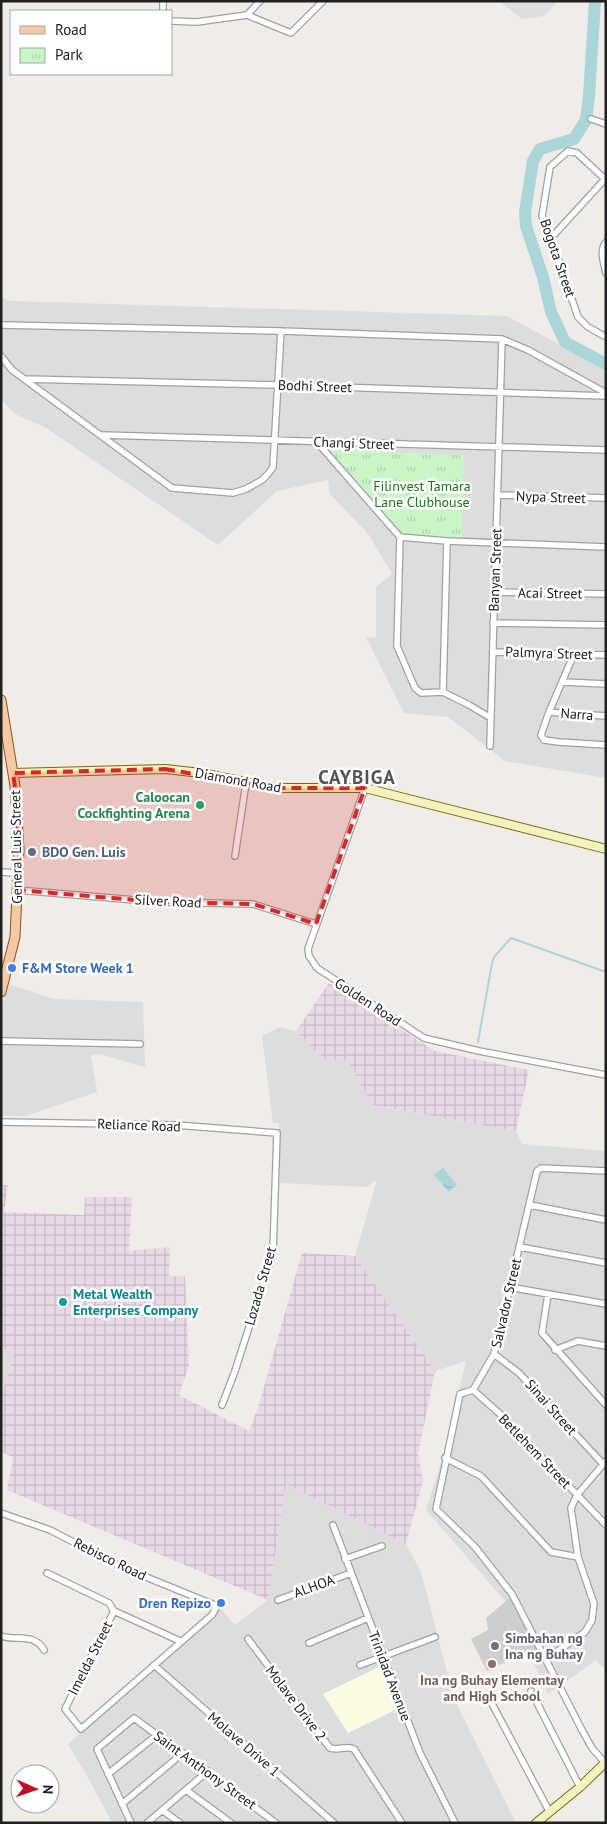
<svg xmlns="http://www.w3.org/2000/svg" width="607" height="1824" viewBox="0 0 607 1824" font-family="'PT Sans',sans-serif">
<style>
.residential{fill:#dedddd}
.industrial{fill:url(#industrial-grid)}
.education{fill:#fdfae3}
.religious{fill:#cecece}
.park{fill:url(#park-tufts)}
.water{fill:url(#water-ripples)}
.lines{fill:none;stroke-linecap:round;stroke-linejoin:round}
.stream{stroke:#aad6da;stroke-width:2}
.river{stroke:#aad6da;stroke-width:12}
.street-casing{stroke:#a1a1a1;stroke-width:8}
.secondary-casing{stroke:#716f0c;stroke-width:10}
.primary-casing{stroke:#91530a;stroke-width:11}
.street{stroke:#fff;stroke-width:5.5}
.secondary{stroke:#f6f1bf;stroke-width:8}
.primary{stroke:#f6c9a6;stroke-width:9}
.marked{fill:#d62828;fill-opacity:0.2;stroke:#d62828;stroke-width:4;stroke-dasharray:10 6;stroke-linejoin:round}
.leisure-dot{fill:#2e9e5b;stroke:#fff;stroke-width:2}
.service-dot{fill:#5c6f8a;stroke:#fff;stroke-width:2}
.shop-dot{fill:#3f7fe0;stroke:#fff;stroke-width:2}
.culture-dot{fill:#0f9aa8;stroke:#fff;stroke-width:2}
.worship-dot{fill:#6b7280;stroke:#fff;stroke-width:2}
.education-dot{fill:#8d6e63;stroke:#fff;stroke-width:2}
.labels{text-anchor:middle;dominant-baseline:central;stroke-width:5;stroke-linejoin:round;paint-order:stroke}
.street-label{font-size:14px;fill:#202020;stroke:#fff}
.park-label{font-size:14px;fill:#187813;stroke:#fff}
.leisure-label{font-size:14px;font-weight:bold;fill:#27864d;stroke:#fff;text-anchor:end}
.service-label{font-size:14px;font-weight:bold;fill:#4e5e75;stroke:#fff;text-anchor:start}
.shop-label{font-size:14px;font-weight:bold;fill:#366cbe;stroke:#fff;text-anchor:start}
.culture-label{font-size:14px;font-weight:bold;fill:#0d838f;stroke:#fff;text-anchor:start}
.worship-label{font-size:14px;font-weight:bold;fill:#5b616d;stroke:#fff;text-anchor:start}
.education-label{font-size:14px;font-weight:bold;fill:#785e54;stroke:#fff}
.district-label{font-size:19px;font-weight:bold;letter-spacing:1px;fill:#535353;stroke:#fff}
</style>
<defs>
<pattern id="industrial-grid" width="8" height="8" patternUnits="userSpaceOnUse" patternTransform="scale(1.25)"><rect width="8" height="8" fill="#e8d9e7"/><path d="M0 4h8M4 0v8" fill="none" stroke="#c7bac6"/></pattern>
<pattern id="park-tufts" width="24" height="20" patternUnits="userSpaceOnUse" patternTransform="scale(1.25)"><rect width="24" height="20" fill="#caf6c7"/><path d="M3 7l-1-3M5 7V3M7 7l1-3M15 17l-1-3M17 17v-4M19 17l1-3" fill="none" stroke="#add3ab"/></pattern>
<pattern id="water-ripples" width="26" height="14" patternUnits="userSpaceOnUse" patternTransform="scale(1.25)"><rect width="26" height="14" fill="#aad6da"/><path d="M2 4q2-2 4 0t4 0M15 11q2-2 4 0t4 0" fill="none" stroke="#92b7bb"/></pattern>
</defs>
<rect width="100%" height="100%" fill="#f0ece7"/>
<path class="residential" d="M499 1H558L544 16 522 19Z
M1 297 11 301 507 316 606 370V778L505 761 448 717 404 713 366 637 376 638V587L392 574 369 535 330 494 328 480 277 491 218 545 46 428 15 414 1 399Z
M8 984 54 999 143 1002 145 1067 99 1054 91 1056 97 1092 25 1116H1V1008Z
M279 1027 296 1031 324 1059 344 1060 349 1062 372 1105 516 1131 522 1144 606 1151V1670L596 1660 548 1694 505 1601 426 1510 441 1463 466 1361 435 1371 355 1256 377 1180 366 1187 280 1183 279 1123H273L262 1036Z
M1 1349 15 1351 1 1398Z
M286 1484 406 1544 421 1572 454 1699 516 1823H112L90 1781 68 1744 221 1609 235 1625 268 1600Z"/>
<path class="industrial" d="M329 983 435 1051 529 1070 516 1131 372 1105 349 1062 344 1060 324 1059 296 1031Z
M1 1185H8L4 1212 84 1215 85 1197H132L129 1251 170 1247 169 1276H185L189 1365 179 1395 249 1431 258 1408 302 1253 355 1256 435 1371 418 1454 423 1481 406 1544 286 1484 268 1600 7 1490 13 1457 1 1452V1398L15 1351 1 1349Z"/>
<path class="education" d="M381 1666 395 1710 348 1733 323 1694Z"/>
<path class="religious" d="M512 1596 539 1649 522 1654 487 1671 471 1639 488 1630 486 1618Z"/>
<path class="park" d="M329 450 464 455 462 538 405 536Z"/>
<path class="water" d="M443 1168 457 1185 449 1192 434 1175Z"/>
<g class="lines">
<path class="stream" d="M478 1042 492 963 494 957 511 938 606 972"/>
<path class="river" d="M595 1 589 96 586 120 574 139 540 149 533 161 525 212 526 226 543 277 551 312 565 342 606 364"/>
<defs>
<path id="street" d="M163 1V11
M247 15 291 33 323 1
M171 21 197 22 247 15 260 1
M591 119 606 124
M606 180 577 153 568 151 550 167 542 216 551 238 578 317 588 327 606 337
M551 238 606 178
M606 242C599 251 604 263 606 273
M1 325 281 331 502 339 490 746
M502 339 528 350 606 393
M1 356 12 370 172 488 233 493 246 489 262 480 268 474 273 467 281 331
M24 379 277 385 606 396
M102 435 606 450
M316 441 400 537 447 541 606 547
M497 495 606 498
M400 537 397 646 415 688 421 693 443 692 469 705 491 718
M494 592 606 594
M493 623 606 625
M493 652 606 655
M574 654 549 712 541 735 544 740 559 742 606 745
M563 682 606 684
M443 692 447 541
M549 712 606 716
M365 788 308 949 309 956 317 968 424 1038 479 1051 606 1075
M235 856 246 783
M1 872 18 873
M17 890 159 902 253 904 316 924
M1 1041 140 1044
M1 1122 176 1125 277 1133 273 1252 235 1371 222 1405
M530 1205 606 1220
M520 1247 606 1263
M509 1287 606 1304
M548 1294 542 1333 606 1405
M555 1350 578 1341 606 1346
M494 1354 519 1373 603 1464
M473 1390 500 1414 606 1525
M445 1458 481 1476 551 1552 578 1557
M1 1513 50 1530 124 1568 217 1606 212 1615 81 1729 65 1709 114 1611
M333 1525 420 1753 455 1823
M345 1559 382 1546
M47 1573 109 1603 114 1611 180 1641
M278 1600 351 1573
M1 1636C16 1641 35 1633 44 1650
M248 1639 330 1748C338 1751 346 1745 354 1749L402 1823
M309 1643 368 1618
M546 1659 585 1632 592 1620 594 1604 578 1557 571 1508 577 1495 606 1461
M154 1665 334 1823
M360 1665 435 1637
M531 1691 580 1787
M489 1698 549 1811
M605 1763 592 1748 583 1732 512 1594 475 1547 436 1509 460 1394 473 1390 494 1354 537 1171 541 1168 606 1171
M108 1774 157 1735
M186 1790 231 1823
M122 1804 183 1753
M162 1810 180 1823
M131 1823 97 1749 134 1718 276 1823
M147 1823 208 1771"/>
<path id="secondary" d="M13 773 165 769 201 773 275 788H365L606 849
M536 1823 580 1787 606 1762"/>
<path id="primary" d="M1 700 15 786 19 849 15 937 1 992"/>
</defs>
<use href="#street" class="street-casing"/>
<use href="#secondary" class="secondary-casing"/>
<use href="#primary" class="primary-casing"/>
<use href="#street" class="street"/>
<use href="#secondary" class="secondary"/>
<use href="#primary" class="primary"/>
</g>
<path class="marked" d="M165 769 275 788H365L316 924 253 904 159 902 17 890 18 811 13 773Z"/>
<circle class="leisure-dot" cx="200" cy="805" r="5"/>
<circle class="service-dot" cx="32" cy="852" r="5"/>
<g class="shop-dot">
<circle cx="12" cy="968" r="5"/>
<circle cx="221" cy="1603" r="5"/>
</g>
<circle class="culture-dot" cx="63" cy="1302" r="5"/>
<circle class="worship-dot" cx="495" cy="1646" r="5"/>
<circle class="education-dot" cx="492" cy="1664" r="5"/>
<g class="labels">
<g class="street-label">
<text transform="translate(558 258) rotate(71)">Bogota Street</text>
<text transform="translate(315 386) rotate(2)">Bodhi Street</text>
<text transform="translate(354 443) rotate(2)">Changi Street</text>
<text transform="translate(551 497) rotate(2)">Nypa Street</text>
<text transform="translate(495 570) rotate(-88)">Banyan Street</text>
<text transform="translate(550 593) rotate(1)">Acai Street</text>
<text transform="translate(549 653) rotate(2)">Palmyra Street</text>
<text transform="translate(577 714) rotate(4)">Narra</text>
<text transform="translate(238 780) rotate(10)">Diamond Road</text>
<text transform="translate(16 847) rotate(-91)">General Luis Street</text>
<text transform="translate(168 901) rotate(3)">Silver Road</text>
<text transform="translate(368 1002) rotate(33)">Golden Road</text>
<text transform="translate(139 1125) rotate(2)">Reliance Road</text>
<text transform="translate(260 1286) rotate(-74)">Lozada Street</text>
<text transform="translate(506 1303) rotate(-77)">Salvador Street</text>
<text transform="translate(551 1407) rotate(48)">Sinai Street</text>
<text transform="translate(535 1451) rotate(46)">Betlehem Street</text>
<text transform="translate(110 1559) rotate(26)">Rebisco Road</text>
<text transform="translate(314 1586) rotate(-20)">ALHOA</text>
<text transform="translate(90 1658) rotate(-63)">Imelda Street</text>
<text transform="translate(390 1676) rotate(69)">Trinidad Avenue</text>
<text transform="translate(296 1703) rotate(53)">Molave Drive 2</text>
<text transform="translate(244 1744) rotate(41)">Molave Drive 1</text>
<text transform="translate(205 1770) rotate(36)">Saint Anthony Street</text>
</g>
<g class="park-label">
<text x="422" y="486">Filinvest Tamara<tspan x="422" dy="16">Lane Clubhouse</tspan></text>
</g>
<g class="leisure-label">
<text x="190" y="797">Caloocan<tspan x="190" dy="16">Cockfighting Arena</tspan></text>
</g>
<g class="service-label">
<text x="42" y="852">BDO Gen. Luis</text>
</g>
<g class="shop-label">
<text x="22" y="968">F&amp;M Store Week 1</text>
<text x="211" y="1603" text-anchor="end">Dren Repizo</text>
</g>
<g class="culture-label">
<text x="73" y="1294">Metal Wealth<tspan x="73" dy="16">Enterprises Company</tspan></text>
</g>
<g class="worship-label">
<text x="505" y="1638">Simbahan ng<tspan x="505" dy="16">Ina ng Buhay</tspan></text>
</g>
<g class="education-label">
<text x="492" y="1680">Ina ng Buhay Elementay<tspan x="492" dy="16">and High School</tspan></text>
</g>
<g class="district-label">
<text x="357" y="777">CAYBIGA</text>
</g>
</g>
<rect width="607" height="1824" fill="none" stroke="#202020" stroke-width="5"/>
<rect x="10" y="10" width="162" height="65" fill="#ffffff" stroke="#a6a6a6"/>
<rect x="20" y="26" width="25" height="8" fill="#f6c9a6" stroke="#a6a6a6"/>
<text x="55" y="35" font-size="15" fill="#202020">Road</text>
<rect x="20" y="48" width="25" height="15" fill="url(#park-tufts)" stroke="#a6a6a6"/>
<text x="55" y="60" font-size="15" fill="#202020">Park</text>
<g transform="translate(35 1789) rotate(92)"><circle r="24" fill="#ffffff" stroke="#a6a6a6"/>
<path d="M0-4L9 19L0 12L-9 19Z" fill="#c20e25"/>
<text y="-8" font-size="14" font-weight="bold" text-anchor="middle" fill="#202020">N</text>
</g>
</svg>
